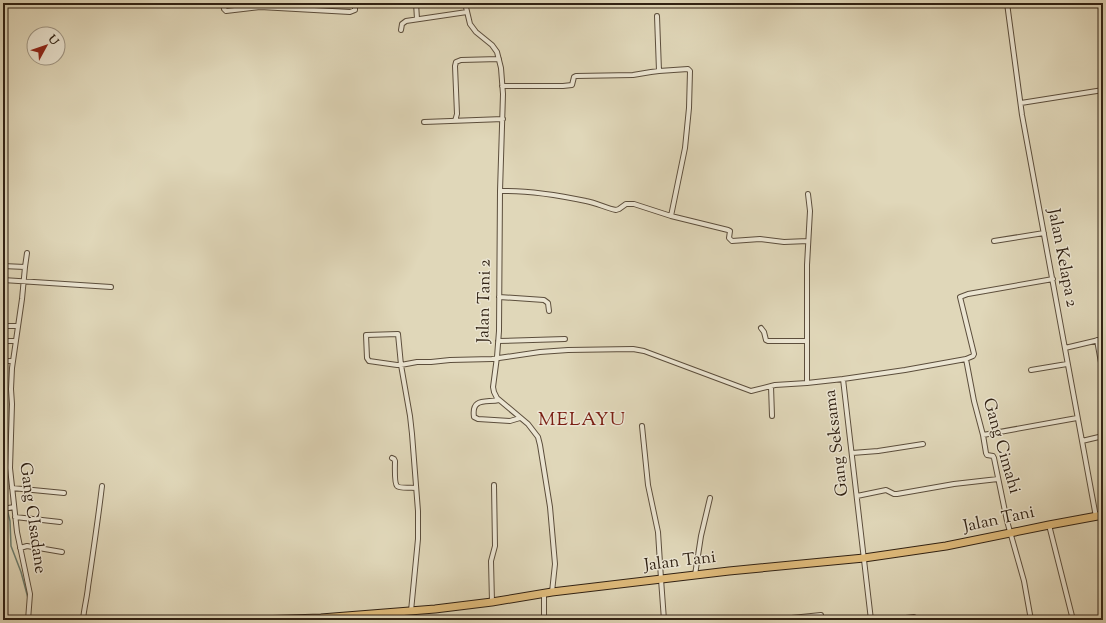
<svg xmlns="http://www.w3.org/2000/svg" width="1106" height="623" viewBox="0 0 1106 623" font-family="'Sorts Mill Goudy',serif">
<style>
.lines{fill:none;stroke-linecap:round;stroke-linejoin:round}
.stream{stroke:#6c7d6e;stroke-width:1.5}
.street-casing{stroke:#5c4e3c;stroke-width:6}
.highway-casing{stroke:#302113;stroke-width:9}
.street{stroke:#ebe5d2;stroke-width:4}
.highway{stroke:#e0bc7c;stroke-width:7}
.labels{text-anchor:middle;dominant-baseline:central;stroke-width:3;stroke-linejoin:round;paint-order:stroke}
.street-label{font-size:17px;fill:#302113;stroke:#ebe5d2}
.quarter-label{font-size:19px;letter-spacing:1px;fill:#7a1f14;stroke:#ebe5d2}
</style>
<rect width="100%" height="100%" fill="#e0d7b9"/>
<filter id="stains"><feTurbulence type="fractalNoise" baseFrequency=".005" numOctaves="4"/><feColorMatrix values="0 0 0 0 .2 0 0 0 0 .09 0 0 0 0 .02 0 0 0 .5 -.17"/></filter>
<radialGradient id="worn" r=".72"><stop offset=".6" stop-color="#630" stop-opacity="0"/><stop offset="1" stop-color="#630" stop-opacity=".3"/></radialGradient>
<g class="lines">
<path class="stream" d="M3 492 10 521 11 546 21 572 28 598"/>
<defs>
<path id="street" d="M223 3 224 9 226 11 260 7 350 12 355 10V3
M416 3 417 19
M465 3 470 24 476 32 492 45 497 52 501 68 503 94 500 191 499 331 497 357 493 387 494 392 497 398 528 424 538 437 540 445 550 507 555 564 552 592
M1007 3 1022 115 1096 517
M401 30 402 24 406 21 467 12
M659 71 688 69 690 71 689 108 685 148 671 216
M502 86H563L572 85 574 77 576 76 633 75 651 72 659 71 657 16
M1021 103 1103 90
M455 121 457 114 455 66 456 62 461 60 499 59
M424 122 503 119
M500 191C529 190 558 195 586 201 597 203 606 208 616 210L619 209 626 204H634L671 216 728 230 730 231 729 238 732 241 760 239 784 242 808 241
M994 241 1044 233
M27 253 25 267 22 299 12 368 11 389 12 404 10 468 17 532 30 594 28 620
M3 266 25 267
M3 280 111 287
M499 297 544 300 548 303 549 311
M3 326H18
M761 328 764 332 766 340 768 341H807
M1097 340 1103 374
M3 341H15
M498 341 565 339
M1065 348 1103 339
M3 361H12
M1031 370 1067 364
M807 383 843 379
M771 386 772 416
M499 400C487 403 471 397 474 417L478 419 510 421 520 418
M642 426 648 485 658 532 661 579 664 620
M983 435 1077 418
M1082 441 1103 436
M852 453 878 451 923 444
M392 458 394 459 395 461C395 466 394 483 397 486 400 489 412 487 416 488
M12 488 64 493
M857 496 886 490 894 494H897L954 484 998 479
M3 509 14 507
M15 517 60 522
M1049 525 1073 620
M20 548 27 546 62 552
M695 575 701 536 710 498
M544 593V620
M492 602 491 561 495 546 494 485
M411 611 418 539V511L412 434 410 416 401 365 398 334 366 335 367 358 369 361 397 365H401L417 362H431L450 360 492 359 540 352 568 350 633 349 644 351 751 391 775 385 807 383V265L810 211 808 194
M83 620C84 608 87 598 88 587 93 553 98 520 102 486
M401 620 403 612
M772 620 821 615
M871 620 843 379 905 370 966 359
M889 620 914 617
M1031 620 1024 581 1007 521 994 458 993 456 987 455 986 453 983 435 974 401 966 359 973 356 974 354 960 297 968 294 1053 279"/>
<path id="highway" d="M257 620 321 618 435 609 492 602 552 592 729 571 864 558 946 546 1049 525 1103 515"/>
</defs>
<use href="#street" class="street-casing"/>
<use href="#highway" class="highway-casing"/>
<use href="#street" class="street"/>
<use href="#highway" class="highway"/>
</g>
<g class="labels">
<g class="street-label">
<text transform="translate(1062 258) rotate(79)">Jalan Kelapa 2</text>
<text transform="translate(485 301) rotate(-89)">Jalan Tani 2</text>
<text transform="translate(837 443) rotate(-97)">Gang Seksama</text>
<text transform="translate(1001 446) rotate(74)">Gang Cimahi</text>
<text transform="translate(32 518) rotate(82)">Gang CIsadane</text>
<text transform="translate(999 520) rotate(-12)">Jalan Tani</text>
<text transform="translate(680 562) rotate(-7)">Jalan Tani</text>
</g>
<g class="quarter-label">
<text x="582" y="420">MELAYU</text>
</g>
</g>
<rect width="1106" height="623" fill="none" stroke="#e0d7b9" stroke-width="16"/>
<rect x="4" y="4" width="1098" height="615" fill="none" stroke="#302113" stroke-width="2"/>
<rect x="8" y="8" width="1090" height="607" fill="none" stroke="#302113"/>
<g transform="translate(46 46) rotate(50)"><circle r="19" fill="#ebe5d2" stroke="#a09786"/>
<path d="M0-3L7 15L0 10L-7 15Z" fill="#8f2418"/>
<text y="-6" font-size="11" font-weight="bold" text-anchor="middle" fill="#302113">U</text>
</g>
<rect width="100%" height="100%" filter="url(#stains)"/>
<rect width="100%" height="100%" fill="url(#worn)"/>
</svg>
